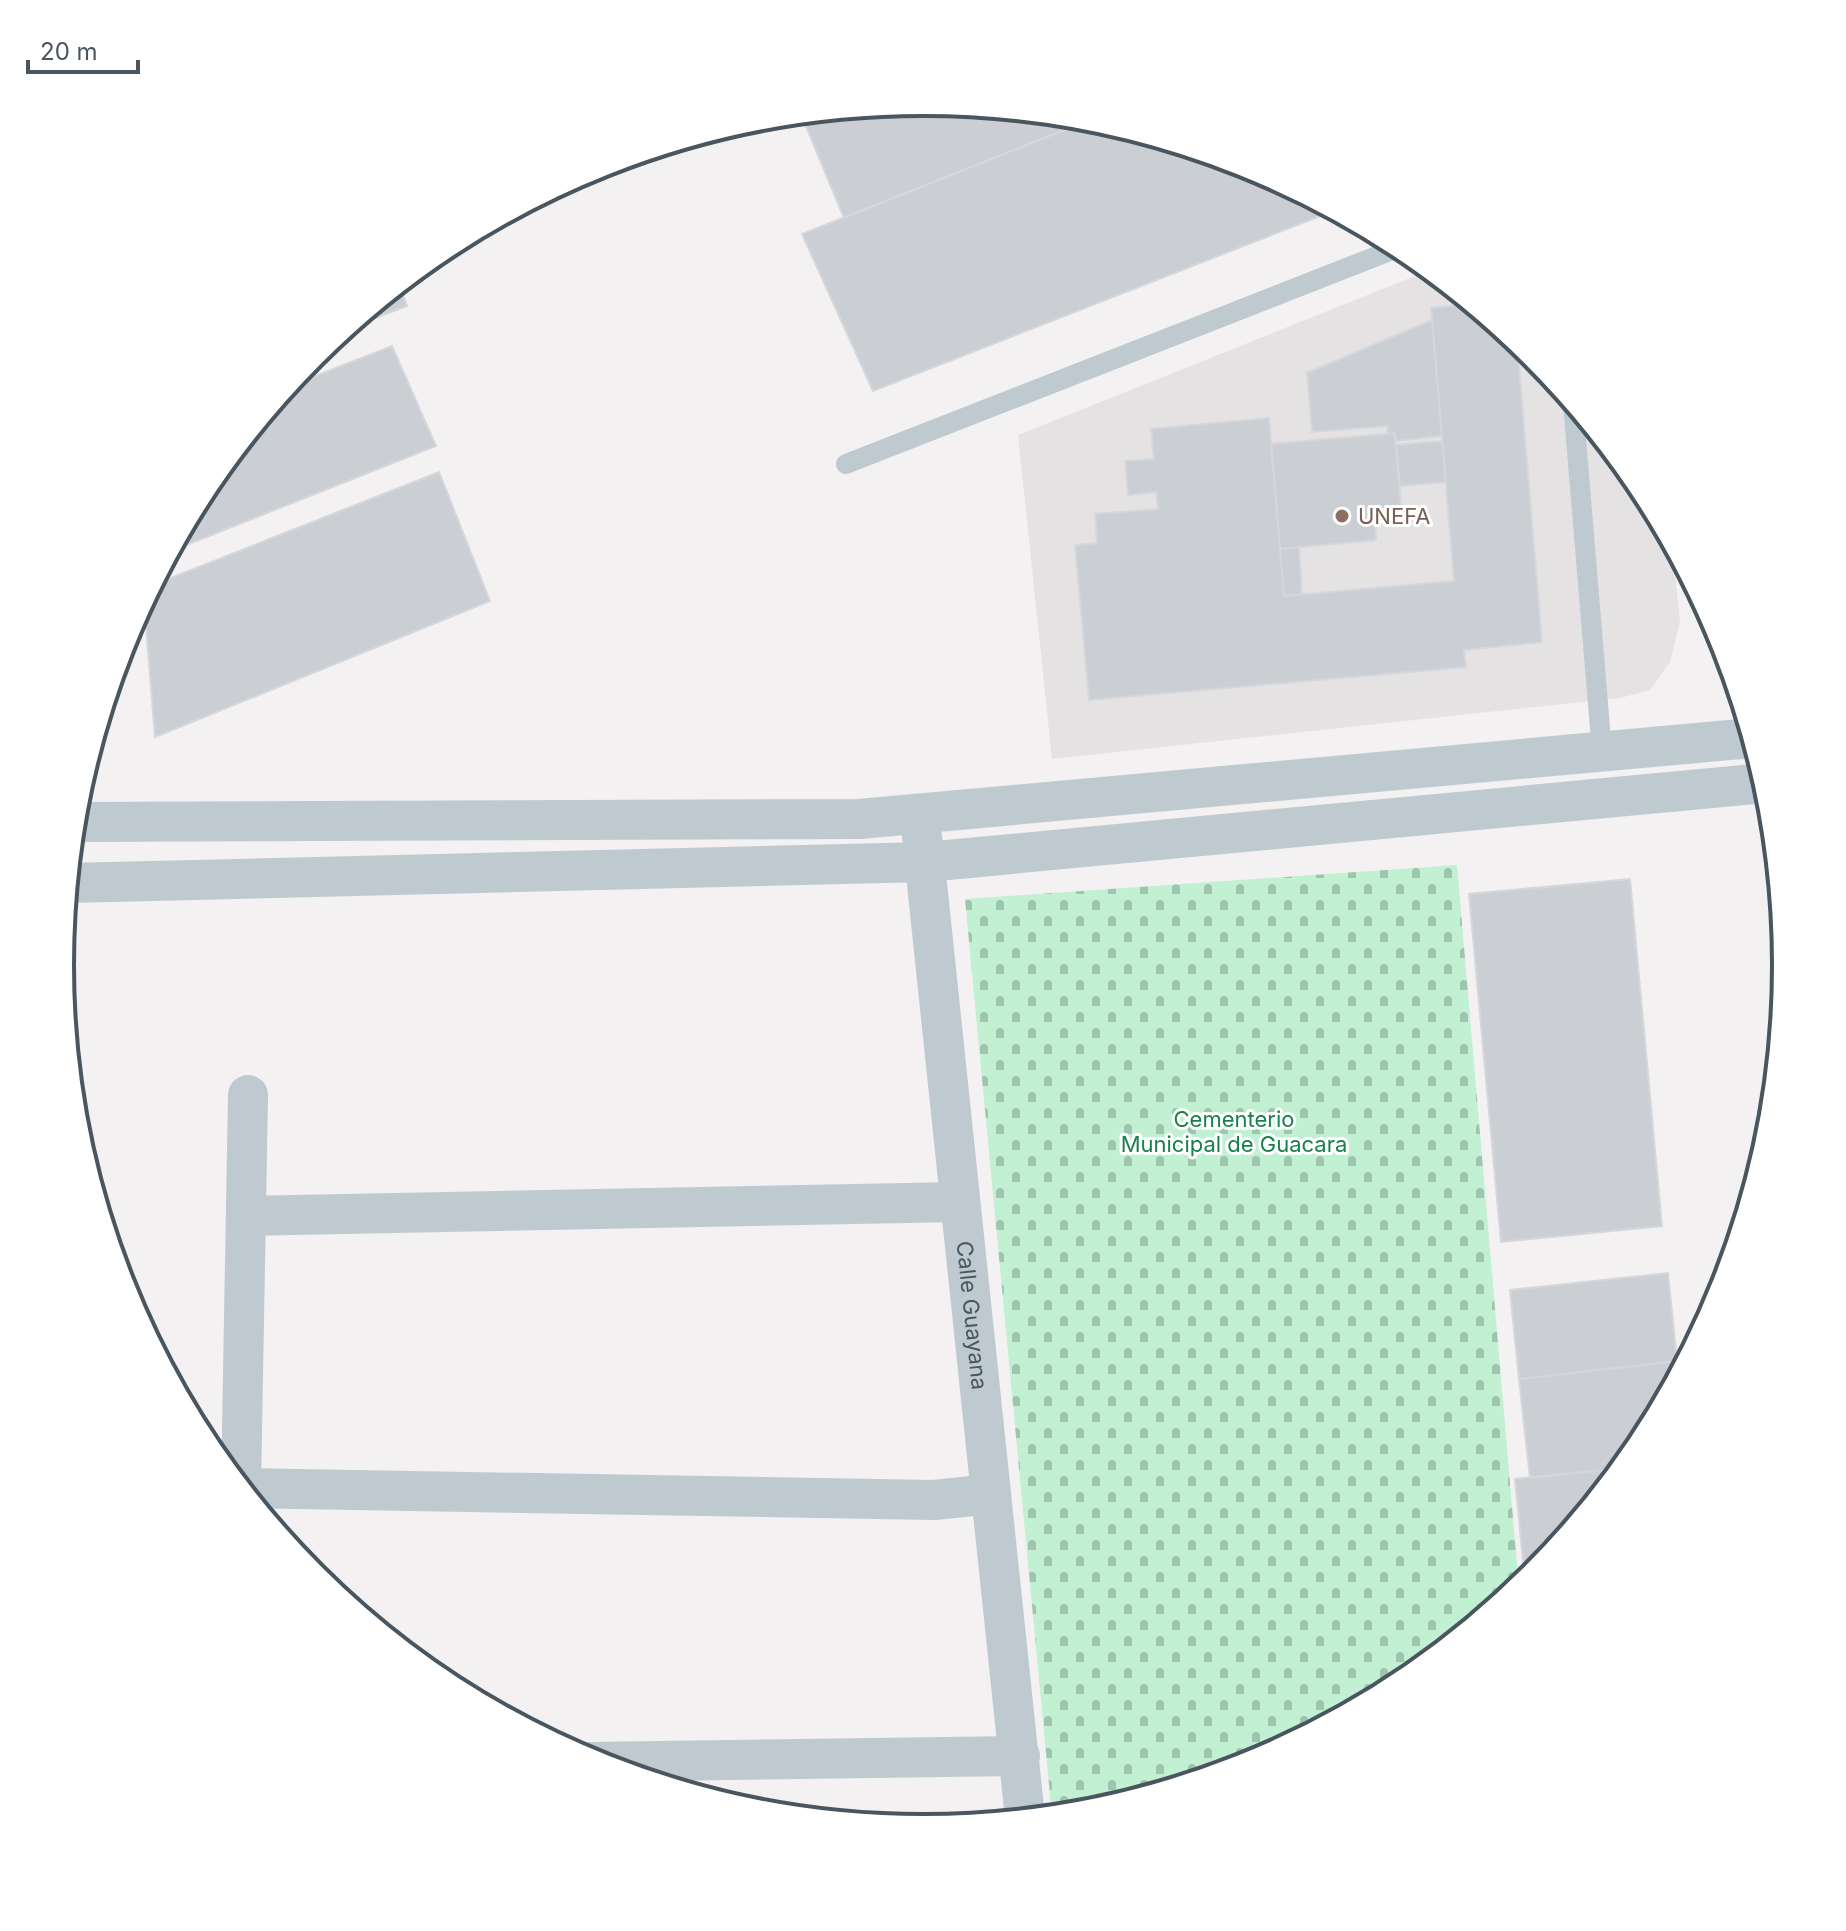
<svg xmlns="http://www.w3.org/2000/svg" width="1846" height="1931" viewBox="0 0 1846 1931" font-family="Inter,sans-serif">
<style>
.education{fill:#e4e2e3}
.cemetery{fill:url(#cemetery-stones)}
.building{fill:#cbced3;stroke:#d5d7dc;stroke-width:2}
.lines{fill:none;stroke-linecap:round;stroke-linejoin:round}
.lane{stroke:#bfc9d0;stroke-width:20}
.street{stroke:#bfc9d0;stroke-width:40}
.education-dot{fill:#8d6e63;stroke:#fff;stroke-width:3}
.labels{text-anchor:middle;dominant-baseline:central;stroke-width:6;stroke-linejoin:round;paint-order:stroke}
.education-label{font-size:22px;fill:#785e54;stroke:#fff;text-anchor:start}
.park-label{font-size:22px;fill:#18814c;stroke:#fff}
.street-label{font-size:22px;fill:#49555f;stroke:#fff}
.rim{fill:none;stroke:#49555f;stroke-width:4}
</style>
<defs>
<pattern id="cemetery-stones" width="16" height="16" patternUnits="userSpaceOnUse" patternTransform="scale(2)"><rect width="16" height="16" fill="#c1f0d2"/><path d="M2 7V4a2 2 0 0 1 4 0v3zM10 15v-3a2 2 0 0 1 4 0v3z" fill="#9fc5ae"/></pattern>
</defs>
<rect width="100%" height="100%" fill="#f3f1f1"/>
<path class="education" d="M1430 270 1534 356 1641 486 1672 545 1680 622 1670 662 1650 690 1620 698 1052 759 1018 435Z"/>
<path class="cemetery" d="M1457 865 1519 1588C1480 1619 1443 1657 1401 1684 1306 1745 1164 1805 1052 1816L965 899Z"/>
<path class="building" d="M923 103 1092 119 844 218 801 114Z
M1092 119 1254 168 1333 211 873 391 802 234Z
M399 285 407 306 342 331Z
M1471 304 1517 342 1542 642 1464 650 1466 667 1089 700 1075 545 1097 543 1095 514 1158 509 1156 492 1128 495 1125 461 1154 459 1151 429 1269 418 1284 596 1454 581 1431 308Z
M1432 320 1442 436 1395 441V433L1388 434 1387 426 1312 432 1307 373Z
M392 346 436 446 171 551 206 486 287 387Z
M1395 433 1401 506 1374 508 1376 540 1280 549 1271 444Z
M1442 441 1446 482 1400 486 1396 445Z
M439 472 490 601 155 737 144 600 153 585Z
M1299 547 1302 594 1284 596 1280 549Z
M1630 879 1662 1226 1501 1242 1469 894Z
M1668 1273 1677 1361 1519 1379 1510 1290Z
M1677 1361 1679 1374 1640 1445 1621 1468 1530 1478 1519 1379Z
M1622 1468 1533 1576 1525 1581 1515 1479Z"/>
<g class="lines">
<path class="lane" d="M1573 403 1602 752
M846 464 1400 247"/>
<g class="street">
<path d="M74 822 859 819 1752 738"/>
<path id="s1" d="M922 836 1025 1818"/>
<path d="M68 883 926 862 1765 783"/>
<path d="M246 1216 959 1202"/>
<path d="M241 1488 934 1500 991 1494"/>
<path d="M241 1488 248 1095"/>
<path d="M590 1762 1020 1756"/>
</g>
</g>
<circle class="education-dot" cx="1342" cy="516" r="8"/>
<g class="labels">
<g class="education-label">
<text x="1358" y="516">UNEFA</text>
</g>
<g class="park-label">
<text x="1234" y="1119">Cementerio<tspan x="1234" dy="25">Municipal de Guacara</tspan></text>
</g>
<g class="street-label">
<text stroke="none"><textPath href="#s1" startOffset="482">Calle Guayana</textPath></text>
</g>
</g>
<path d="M0 0H1846V1931H0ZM74 965a849 849 0 1 1 1698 0a849 849 0 1 1-1698 0Z" fill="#fff" fill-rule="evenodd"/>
<path class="rim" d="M74 965a849 849 0 1 1 1698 0a849 849 0 1 1-1698 0Z"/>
<path d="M28 60v12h110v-12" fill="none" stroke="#49555f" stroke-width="4"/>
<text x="40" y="60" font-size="24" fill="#49555f" stroke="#ffffff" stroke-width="6" paint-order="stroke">20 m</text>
</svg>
